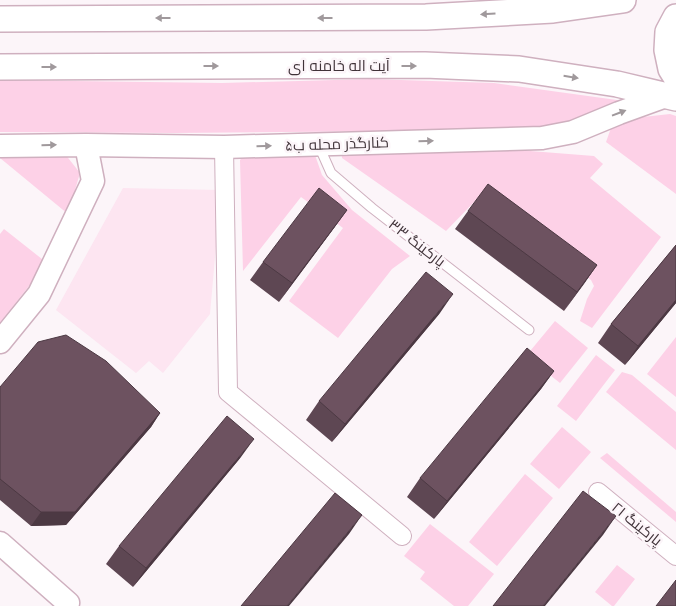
<svg xmlns="http://www.w3.org/2000/svg" width="676" height="606" viewBox="0 0 676 606" font-family="'Varela Round',Cairo,sans-serif">
<style>
.built{fill:#fde5f1}
.green{fill:#fdd1e7}
.lines{fill:none;stroke-linecap:round;stroke-linejoin:round}
.service-casing{stroke:#cfb0bf;stroke-width:11}
.minor-casing{stroke:#cfb0bf;stroke-width:20}
.tertiary-casing{stroke:#cfb0bf;stroke-width:25}
.secondary-casing{stroke:#cfb0bf;stroke-width:28}
.service{stroke:#fff;stroke-width:9}
.minor{stroke:#fff;stroke-width:18}
.tertiary{stroke:#fff;stroke-width:22}
.secondary{stroke:#fff;stroke-width:25}
.wall{fill:#5e4753}
.shaded-wall{fill:#4c3943}
.building{fill:#6d5260;stroke:#4c3943}
.oneway{fill:#a0999c}
.labels{text-anchor:middle;dominant-baseline:central;stroke-width:5;stroke-linejoin:round;paint-order:stroke}
.street-label{font-size:15px;fill:#403339;stroke:#fcf5f9}
</style>
<rect width="100%" height="100%" fill="#fcf5f9"/>
<path class="built" d="M123 188 221 190 210 314 163 373 149 361 136 373 56 310Z"/>
<path class="green" d="M370 79 494 83 617 100 623 105 580 117 543 130 175 133 0 132V80L222 83Z
M670 114 676 116V194L606 142 611 128 634 118Z
M341 147 504 149 594 156 603 164 590 178 661 237 592 328 580 321 587 299 594 286 591 280 480 196 446 231 342 158Z
M249 151 315 155 322 175 352 210 410 256 392 269 338 338 289 301 343 228 301 197 243 271 240 160Z
M65 154 80 173 68 214 0 158V156Z
M4 229 47 263 0 323V234Z
M555 321 588 348 560 383 526 356Z
M676 337V397L647 374Z
M596 355 615 370 576 421 557 406Z
M622 372 632 375 676 412V450L606 392Z
M562 427 591 452 559 489 530 464Z
M607 453 676 512V522L600 458Z
M525 474 553 498 497 566 469 542Z
M430 524 494 574 468 606H454L420 579 425 572 404 556Z
M617 565 635 579 614 606H612L595 592Z"/>
<g class="lines">
<defs>
<path id="service" d="M319 146 331 173 372 208 529 330"/>
<path id="minor" d="M224 147 228 392 402 536
M598 492 676 556"/>
<path id="tertiary" d="M0 146 86 145 224 147 542 138 573 132 619 113 666 96
M0 342 39 294 93 181 86 145
M0 543 68 603 67 606"/>
<path id="secondary" d="M676 17 668 32 667 50 671 69 676 77
M0 19 426 17 553 10 623 0
M0 67 425 65 519 69 617 84 676 98"/>
</defs>
<use href="#service" class="service-casing"/>
<use href="#minor" class="minor-casing"/>
<use href="#tertiary" class="tertiary-casing"/>
<use href="#secondary" class="secondary-casing"/>
<use href="#service" class="service"/>
<use href="#minor" class="minor"/>
<use href="#tertiary" class="tertiary"/>
<use href="#secondary" class="secondary"/>
</g>
<path class="wall" d="M347 210 334 228 279 302 250 280 263 262Z
M468 211 597 265 564 311 455 229Z
M676 245V303L625 365 598 343 611 324Z
M440 313 332 442 306 420 319 401Z
M554 371 541 389 434 519 407 497 420 478Z
M0 387 160 413 151 427 66 525 31 526 0 500Z
M241 457 133 587 106 564 119 546Z"/>
<path class="shaded-wall" d="M347 210 334 228 279 302 292 283Z
M597 265 584 284 564 311 577 292Z
M453 294 440 313 332 442 345 424Z
M676 300V303L625 365 638 346Z
M554 371 541 389 434 519 447 501Z
M160 413 151 427 66 525 31 526 41 512Z
M254 439 241 457 133 587 146 568Z
M362 515 349 534 289 606H287Z
M616 516 603 535 545 606H543Z"/>
<path class="building" d="M488 184 597 265 577 292 468 211Z
M319 188 347 210 292 283 263 262Z
M676 245V300L638 346 611 324Z
M426 272 453 294 345 424 319 401Z
M66 335 106 361 160 413 75 512H41L0 479V387L38 342Z
M527 348 554 371 447 501 420 478Z
M227 416 254 439 146 568 119 546Z
M583 491 616 516 543 606H493Z
M335 493 362 515 287 606H241Z
M676 580V606H656Z"/>
<defs><path id="oneway-solid" d="M-6-.8H1V-3.2L6.5 0L1 3.2V.8H-6Z" transform="scale(1.25)"/></defs>
<g class="oneway">
<use href="#oneway-solid" transform="translate(488 14) rotate(177)"/>
<use href="#oneway-solid" transform="translate(163 18) rotate(180)"/>
<use href="#oneway-solid" transform="translate(325 18) rotate(180)"/>
<use href="#oneway-solid" transform="translate(211 66)"/>
<use href="#oneway-solid" transform="translate(409 66)"/>
<use href="#oneway-solid" transform="translate(49 67)"/>
<use href="#oneway-solid" transform="translate(571 77) rotate(9)"/>
<use href="#oneway-solid" transform="translate(619 113) rotate(-21)"/>
<use href="#oneway-solid" transform="translate(426 141) rotate(-2)"/>
<use href="#oneway-solid" transform="translate(49 145) rotate(-1)"/>
<use href="#oneway-solid" transform="translate(264 146) rotate(-2)"/>
</g>
<g class="labels">
<g class="street-label">
<text x="339" y="66">آیت اله خامنه ای</text>
<text transform="translate(337 144) rotate(-2)">کنارگذر محله ب۵</text>
<text transform="translate(417 243) rotate(38)">پارکینگ ۳۳</text>
<text transform="translate(637 524) rotate(39)">پارکینگ ۲۱</text>
</g>
</g>
</svg>
